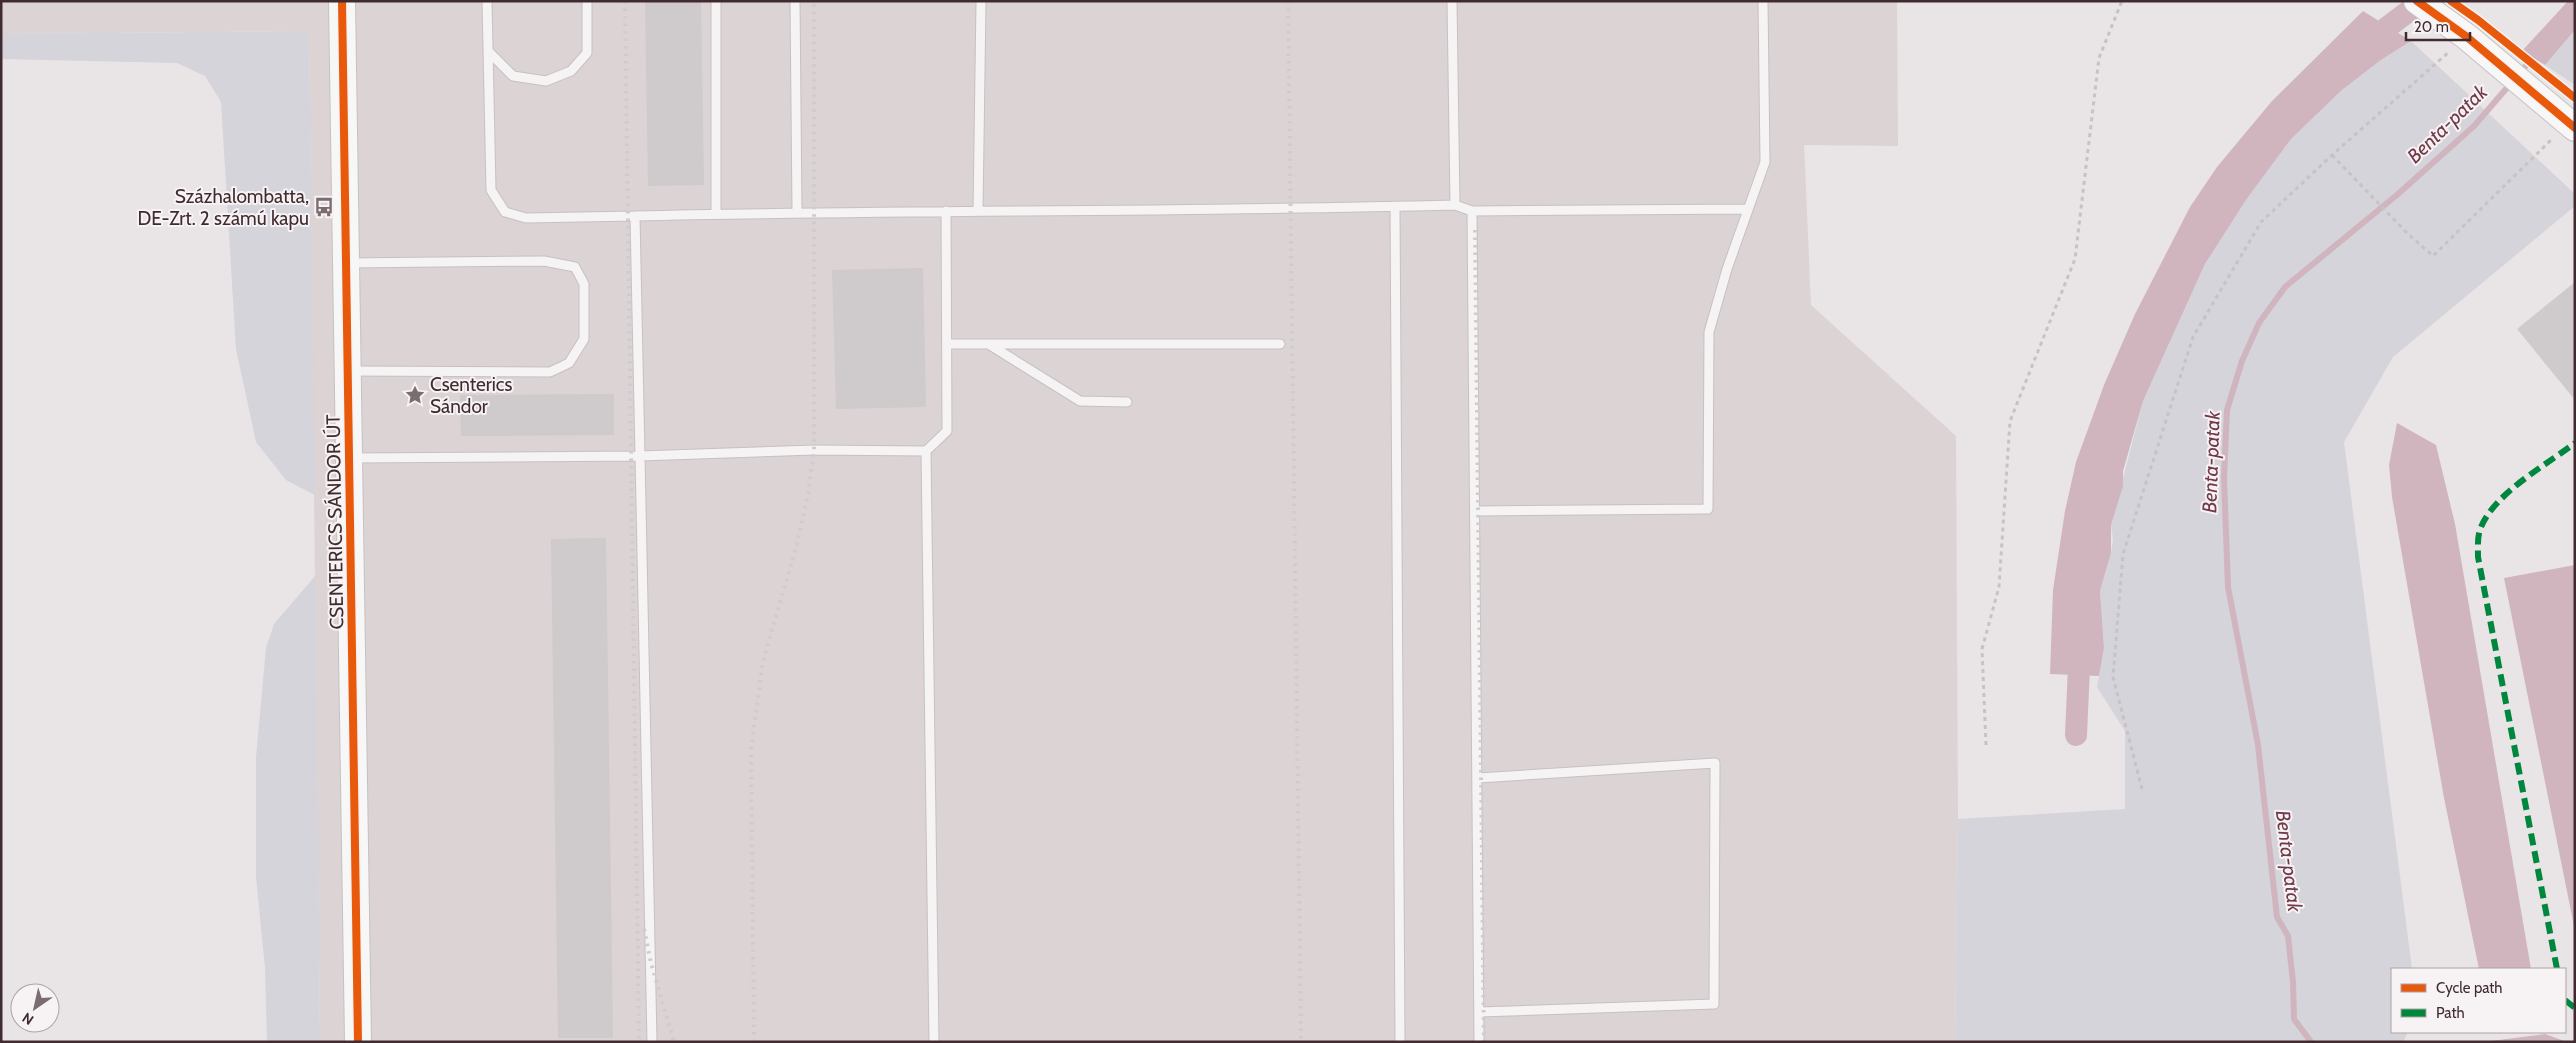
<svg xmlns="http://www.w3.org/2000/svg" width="2576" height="1043" viewBox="0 0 2576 1043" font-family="Cabin,sans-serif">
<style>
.built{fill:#dbd3d4}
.green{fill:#d5d4db}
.water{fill:#d0b5be}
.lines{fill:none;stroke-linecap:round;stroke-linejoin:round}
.stream{stroke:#d0b5be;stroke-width:6}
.canal{stroke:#d0b5be;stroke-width:22}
.building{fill:#cfcacc}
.lane-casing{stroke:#c6c1c2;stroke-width:11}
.secondary-casing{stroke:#c6c1c2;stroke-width:28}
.path{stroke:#c7c3c4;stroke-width:3;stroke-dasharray:4 4;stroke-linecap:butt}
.lane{stroke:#f5f3f3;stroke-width:9}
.secondary{stroke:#f7f7f7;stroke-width:26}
.rail{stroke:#d0cccd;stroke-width:4;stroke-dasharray:2.5 5;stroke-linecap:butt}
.quiet{stroke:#00873e;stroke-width:6;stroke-dasharray:12 6;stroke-linecap:butt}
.cycleway-casing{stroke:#f7f2f4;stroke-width:11}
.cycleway{stroke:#e8590c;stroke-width:8}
.labels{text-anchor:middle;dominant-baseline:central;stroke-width:4;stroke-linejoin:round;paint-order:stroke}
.poi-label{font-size:19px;fill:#402c30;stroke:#f7f2f4;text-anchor:end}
.street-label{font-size:19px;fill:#402c30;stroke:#f7f2f4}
.water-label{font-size:20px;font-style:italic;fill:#713a4a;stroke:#f7f2f4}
</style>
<rect width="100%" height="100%" fill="#e9e4e5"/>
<path class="built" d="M1 1H1897L1898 146 1804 145 1811 305 1956 436 1958 819 1955 1042H320L309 31 1 34Z"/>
<path class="green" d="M2575 30V85L2545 65Z
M309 31 315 495 286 480 256 442 236 349 221 102 205 76 177 63 1 59V34Z
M2411 41 2575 194V206L2393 357 2344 442 2412 969H2392V1032H2408L2403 1042H1955L1958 819 2125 809V731L2097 687 2104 648 2100 591 2111 553 2113 539 2111 525 2143 401 2205 264 2246 200 2291 139 2342 90 2381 60Z
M316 575 320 1042H267L265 968 256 877V757L266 648 274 624Z"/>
<path class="water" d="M2568 1H2575V30L2545 65 2522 51Z
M2363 11 2411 41 2381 60 2342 90 2291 139 2246 200 2205 264 2143 401 2123 471V486L2111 525V553L2100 591 2104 648 2099 676 2050 674 2053 590 2065 511 2076 462 2104 385 2135 314 2190 207 2217 167 2272 101Z
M2397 423 2436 445 2455 524 2531 969H2479L2444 798 2392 497 2389 465Z
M2575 565V931L2504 578Z
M2545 1034 2567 1042H2483Z"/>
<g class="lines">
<path class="stream" d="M2519 74 2538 51
M2311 1042 2294 1019 2293 982 2288 936 2277 917 2258 745 2228 587 2224 478 2227 410 2242 361 2259 323 2285 287 2398 194 2474 126 2512 82"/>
<path class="canal" d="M2364 45 2422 1
M2076 735 2080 644"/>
</g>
<path class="building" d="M645 1H701L704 185 648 186Z
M923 268 926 407 836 409 832 270Z
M2575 282V400L2517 329Z
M614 394V435L461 436 460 395Z
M606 538 613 1038H558L551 539Z"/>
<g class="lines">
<defs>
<path id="lane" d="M487 1 491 190 505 212 526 218 635 216
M716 1V214
M795 1 797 212
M1452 1 1455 205
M488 51 513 76 546 81 571 71 587 53V1
M1395 206 1400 1042
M946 211 947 431 926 451 814 450 640 456 635 216C908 210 1182 212 1455 205L1472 211
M978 211 981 1
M347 263 544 261 575 267 584 284V339L569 363 550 372 350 371
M947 344H1280
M990 345 1080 401 1127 402
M926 451 934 1042
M350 458 640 456 652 1042
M1475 511 1708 509 1709 332 1727 269 1765 162 1763 1
M1478 778 1715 763 1714 1004 1479 1012
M1479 1042 1472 211 1747 209"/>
<path id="secondary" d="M342 1 358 1042
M2417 1 2467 37 2575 128"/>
</defs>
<use href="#lane" class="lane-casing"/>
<use href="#secondary" class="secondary-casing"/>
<path class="path" d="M2332 155 2407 233 2433 256 2552 139
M1986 745 1982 649 1999 587 2010 421 2075 259 2099 58 2122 1
M2142 789 2113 677 2123 554 2193 337 2261 222 2332 155 2449 52"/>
<use href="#lane" class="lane"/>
<use href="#secondary" class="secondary"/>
<path class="rail" d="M625 1 639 1042
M1288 1 1301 1042
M1475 230 1484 1042
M644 929 651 963 674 1042
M754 1042 751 749 763 661 796 548 808 494 814 450V1"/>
<path class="quiet" d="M2557 969 2478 557C2478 547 2477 536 2481 527 2495 493 2546 465 2575 443
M2565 1000 2575 1008"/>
<defs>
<path id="cycleway" d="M342 1 358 1042
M2417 1 2467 37 2575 128
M2451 1 2478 20 2575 98"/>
</defs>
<use href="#cycleway" class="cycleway-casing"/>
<use href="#cycleway" class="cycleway"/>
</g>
<defs>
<symbol id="bus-bare" viewBox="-9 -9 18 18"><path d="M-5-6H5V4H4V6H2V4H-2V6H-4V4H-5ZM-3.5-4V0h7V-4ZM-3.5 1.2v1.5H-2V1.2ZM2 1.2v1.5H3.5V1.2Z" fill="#7b6c6f" stroke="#f7f2f4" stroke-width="2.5" paint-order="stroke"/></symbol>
<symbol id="sight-bare" viewBox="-9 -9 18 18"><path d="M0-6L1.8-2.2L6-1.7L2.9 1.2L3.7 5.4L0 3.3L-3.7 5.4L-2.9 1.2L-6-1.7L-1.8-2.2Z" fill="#7b6c6f" stroke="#f7f2f4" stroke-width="2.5" paint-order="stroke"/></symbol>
</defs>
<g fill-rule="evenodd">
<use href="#bus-bare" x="310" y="193" width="28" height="28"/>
<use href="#sight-bare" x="401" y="381" width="28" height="28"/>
</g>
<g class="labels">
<g class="poi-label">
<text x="309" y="196">Százhalombatta,<tspan x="309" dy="22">DE-Zrt. 2 számú kapu</tspan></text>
<text x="430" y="384" text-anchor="start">Csenterics<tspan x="430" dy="22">Sándor</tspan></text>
</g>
<g class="street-label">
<text transform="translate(335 522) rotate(-91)">CSENTERICS SÁNDOR ÚT</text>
</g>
<g class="water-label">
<text transform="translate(2447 124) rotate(-44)">Benta-patak</text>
<text transform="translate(2211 462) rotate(-88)">Benta-patak</text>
<text transform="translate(2289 861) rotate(83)">Benta-patak</text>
</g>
</g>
<rect width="2576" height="1043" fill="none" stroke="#402c30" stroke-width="5"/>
<rect x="2391" y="968" width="175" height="65" fill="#f7f2f4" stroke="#aea3a6"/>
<rect x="2401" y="984" width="25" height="8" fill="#e8590c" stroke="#aea3a6"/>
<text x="2436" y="993" font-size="15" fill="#402c30">Cycle path</text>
<rect x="2401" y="1009" width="25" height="8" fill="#00873e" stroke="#aea3a6"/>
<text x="2436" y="1018" font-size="15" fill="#402c30">Path</text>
<g transform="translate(35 1008) rotate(214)"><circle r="24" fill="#f7f2f4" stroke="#aea3a6"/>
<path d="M0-4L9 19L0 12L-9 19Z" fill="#7b6c6f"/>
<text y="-8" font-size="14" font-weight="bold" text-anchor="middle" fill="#402c30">N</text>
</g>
<path d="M2406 32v8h64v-8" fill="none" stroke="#402c30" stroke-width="2.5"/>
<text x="2414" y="32" font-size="15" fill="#402c30" stroke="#f7f2f4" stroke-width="4" paint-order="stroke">20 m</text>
</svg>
